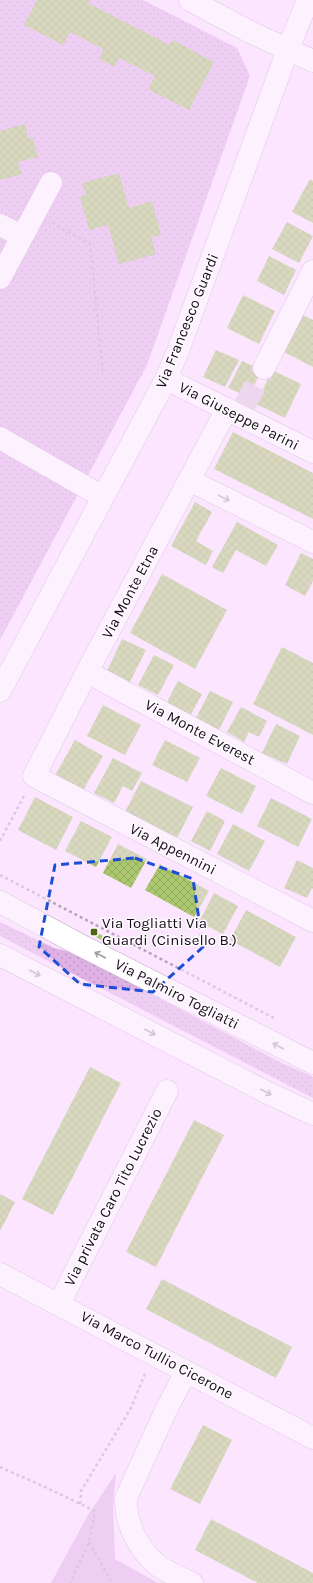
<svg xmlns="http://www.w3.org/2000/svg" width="313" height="1583" viewBox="0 0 313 1583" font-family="Karla,sans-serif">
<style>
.grass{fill:url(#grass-dots)}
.park{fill:#dfb1e5}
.building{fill:url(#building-cross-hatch)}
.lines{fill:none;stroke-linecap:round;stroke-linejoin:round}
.minor-tunnel{stroke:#d9c6dc;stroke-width:22;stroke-dasharray:22 11;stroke-linecap:butt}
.minor-casing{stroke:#baa5bc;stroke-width:23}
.path{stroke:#b6a5b9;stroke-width:2.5;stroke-dasharray:3 3;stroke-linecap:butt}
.minor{stroke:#fff;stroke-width:22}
.oneway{stroke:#a19fa2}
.marked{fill:none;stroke:#1d4ed8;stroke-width:3;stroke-dasharray:8 5;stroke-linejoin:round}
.poi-dot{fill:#4f6513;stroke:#fefaff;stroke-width:1.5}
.labels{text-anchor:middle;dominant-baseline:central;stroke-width:3;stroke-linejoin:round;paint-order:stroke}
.street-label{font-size:15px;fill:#150e16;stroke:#fefaff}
.poi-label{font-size:15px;fill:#150e16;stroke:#fefaff;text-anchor:start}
</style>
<defs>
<pattern id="grass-dots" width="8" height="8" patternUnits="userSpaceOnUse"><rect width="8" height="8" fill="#dfb1e5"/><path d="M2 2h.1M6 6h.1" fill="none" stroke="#be97c4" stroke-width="1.8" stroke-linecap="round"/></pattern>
<pattern id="building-cross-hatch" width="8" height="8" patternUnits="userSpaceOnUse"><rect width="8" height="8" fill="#abc86f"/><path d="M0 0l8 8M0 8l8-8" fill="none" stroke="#92ab5f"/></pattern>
</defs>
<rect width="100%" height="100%" fill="#fce6ff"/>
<path class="grass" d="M0 0H143L237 48 250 76 147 365 0 640Z
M0 922 54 948 74 953 278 1061 313 1077V1098L0 936Z"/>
<path class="park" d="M116 1473 113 1506 115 1559 158 1583H51L88 1515Z"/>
<path class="building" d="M37 0H89L88 3 170 45 173 40 214 62 189 110 148 89 155 76 119 58 114 67 99 59 103 49 70 32 63 45 24 25Z
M25 124 29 139 33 138 38 157 18 162 22 174 0 180V131Z
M119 173 129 208 152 201 161 235 151 237 156 254 119 264 108 225 89 230 80 197 86 195 82 183Z
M310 179 313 181V223L292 212Z
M287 222 313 236 299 263 272 249Z
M269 256 296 270 284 295 257 281Z
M243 295 275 311 259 344 227 328Z
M301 314 313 320V367L282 351Z
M216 350 239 360 225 387 203 377Z
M242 361 262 370 248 397 228 388Z
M272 370 301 384 285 418 256 404Z
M233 432 313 473V519L214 469Z
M195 502 212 512 196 541 213 551 206 565 171 546Z
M237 522 278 545 266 566 236 550 223 573 212 567Z
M301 553 313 559V581L305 596 285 585Z
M162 574 227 610 195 669 130 633Z
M122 639 146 650 130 682 107 671Z
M282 647 313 663V735L253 704Z
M154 655 174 665 158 695 138 685Z
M178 681 202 694 189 718 165 706Z
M210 691 233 702 219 730 196 718Z
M103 705 141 725 125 755 87 736Z
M241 707 267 721 259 737 249 732 244 742 227 732Z
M276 724 300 736 287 764 262 753Z
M75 740 103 756 82 792 54 777Z
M165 740 200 758 187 782 152 765Z
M113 758 142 773 132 791 123 786 114 803 94 793Z
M221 768 256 786 242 814 206 796Z
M141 781 193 807 177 838 125 812Z
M35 797 73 817 56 850 18 830Z
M271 798 312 819 298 847 257 826Z
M207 811 225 821 210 851 191 841Z
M81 821 112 837 96 867 65 851Z
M233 824 265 841 249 871 217 854Z
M118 844 147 859 131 888 103 873Z
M297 860 313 868V889L312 888 307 898 284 888Z
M160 864 209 891 194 917 145 890Z
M214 893 238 906 223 934 199 922Z
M246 910 296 937 280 967 230 940Z
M98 933 108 939 106 943 95 936Z
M90 1067 121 1083 53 1215 22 1199Z
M194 1120 224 1135 156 1267 126 1252Z
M0 1194 15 1202 0 1231Z
M162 1279 292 1347 276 1378 146 1309Z
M203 1425 232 1440 200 1504 170 1489Z
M211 1519 313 1573V1583H258L195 1550Z"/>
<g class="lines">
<path class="minor-tunnel" d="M245 405 264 368"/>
<defs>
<path id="minor" d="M190 0 250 32 313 61
M0 225 22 236
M0 278 51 183
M264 368 313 271
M166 379 313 452
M227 409 87 672 34 776 313 921
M0 438 103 497
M189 480 313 542
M87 672 313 793
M0 691 166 379 178 351 288 49 308 0
M0 902 82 946 313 1063
M0 955 268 1093 313 1114
M0 1274 313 1438
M59 1304 167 1091
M186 1372 166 1410 126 1498C125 1523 138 1548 156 1564 164 1571 181 1578 192 1583"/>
</defs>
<use href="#minor" class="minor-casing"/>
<path class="path" d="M52 223 90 244 103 373
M0 841 25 794
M0 875 274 1018
M0 1467 45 1487 95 1511 89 1542 70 1583
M80 1504 81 1491 131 1408 145 1374
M89 1542 112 1583"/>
<use href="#minor" class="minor"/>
</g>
<defs><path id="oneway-shaft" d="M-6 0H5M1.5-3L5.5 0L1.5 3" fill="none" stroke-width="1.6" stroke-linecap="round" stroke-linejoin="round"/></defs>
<g class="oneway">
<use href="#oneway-shaft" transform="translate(224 498) rotate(26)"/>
<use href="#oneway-shaft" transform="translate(100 955) rotate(-153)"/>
<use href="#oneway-shaft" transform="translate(35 973) rotate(27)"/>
<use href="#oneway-shaft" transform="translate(150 1032) rotate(27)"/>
<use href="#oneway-shaft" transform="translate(278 1046) rotate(-153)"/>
<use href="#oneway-shaft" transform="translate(266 1092) rotate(27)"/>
</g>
<path d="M0 0H313V1583H0ZM135 858 193 879 203 947 153 992 80 984 39 947 55 865Z" fill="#fce6ff" fill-opacity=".55" fill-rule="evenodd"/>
<path class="marked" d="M135 858 193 879 203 947 153 992 80 984 39 947 55 865Z"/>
<rect class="poi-dot" x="90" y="928" width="8" height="8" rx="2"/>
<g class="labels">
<g class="street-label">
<text transform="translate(187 321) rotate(-68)">Via Francesco Guardi</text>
<text transform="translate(239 416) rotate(27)">Via Giuseppe Parini</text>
<text transform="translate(130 592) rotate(-62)">Via Monte Etna</text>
<text transform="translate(200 732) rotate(28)">Via Monte Everest</text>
<text transform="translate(173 849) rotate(27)">Via Appennini</text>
<text transform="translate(177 994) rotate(27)">Via Palmiro Togliatti</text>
<text transform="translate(113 1197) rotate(-63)">Via privata Caro Tito Lucrezio</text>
<text transform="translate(157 1355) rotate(28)">Via Marco Tullio Cicerone</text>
</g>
<g class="poi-label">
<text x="102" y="923">Via Togliatti Via<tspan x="102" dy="17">Guardi (Cinisello B.)</tspan></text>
</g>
</g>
</svg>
